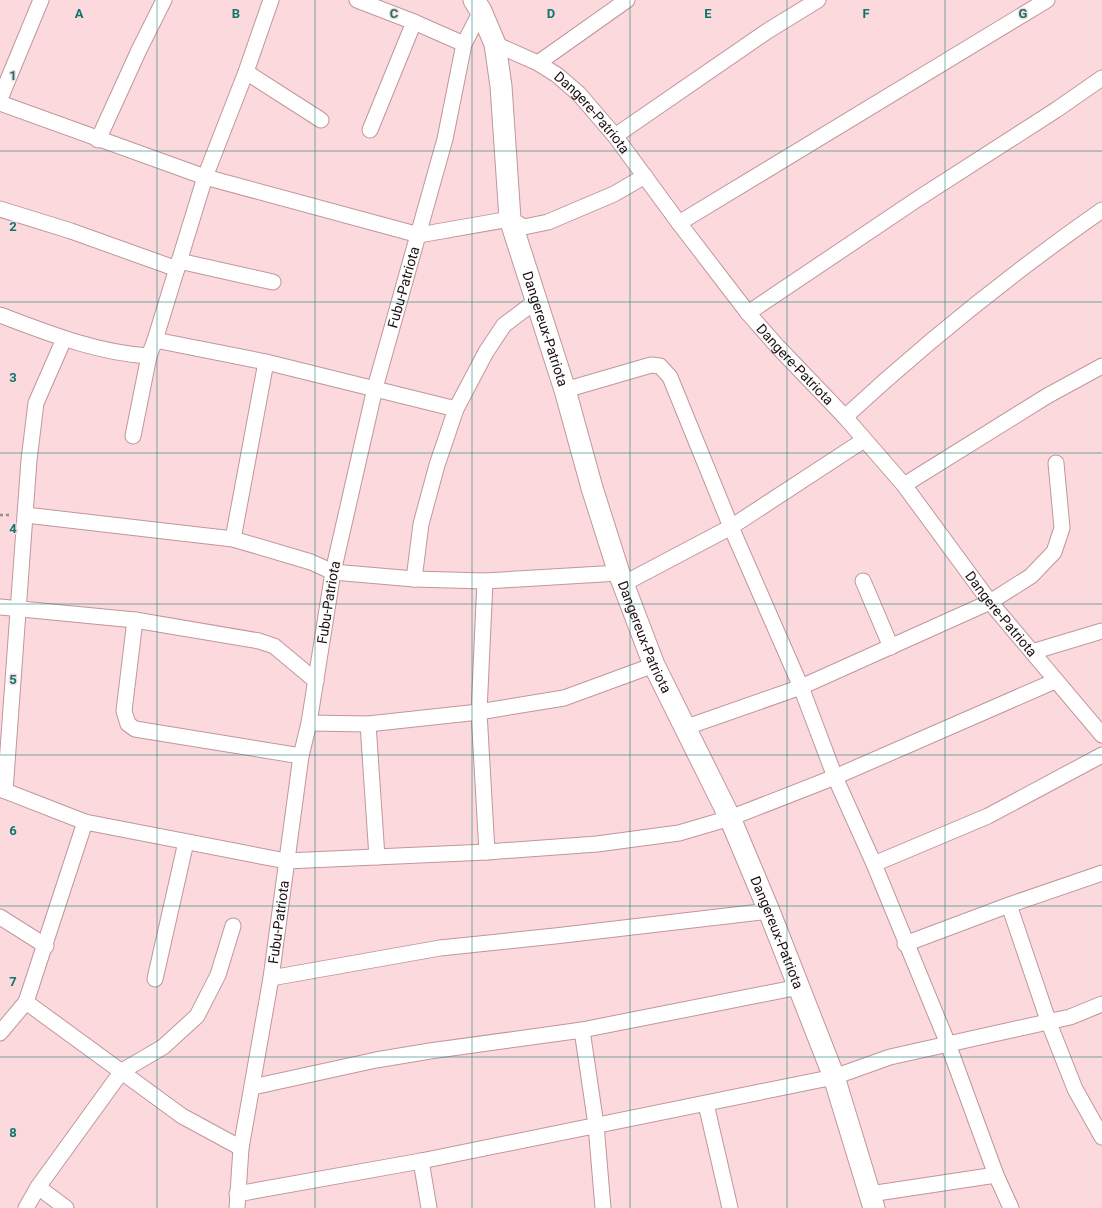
<svg xmlns="http://www.w3.org/2000/svg" width="1102" height="1208" viewBox="0 0 1102 1208" font-family="Roboto,sans-serif">
<style>
.lines{fill:none;stroke-linecap:round;stroke-linejoin:round}
.street-casing{stroke:#bf979c;stroke-width:17}
.secondary-casing{stroke:#bf979c;stroke-width:23}
.path{stroke:#a3898c;stroke-width:2.5;stroke-dasharray:3 3;stroke-linecap:butt}
.street{stroke:#fff;stroke-width:15}
.secondary{stroke:#fff;stroke-width:21}
.grid{fill:none;stroke:#0f766e;stroke-width:1;stroke-opacity:0.55}
.labels{text-anchor:middle;dominant-baseline:central;stroke-width:3;stroke-linejoin:round;paint-order:stroke}
.street-label{font-size:14px;fill:#1e1012;stroke:#fbd9dd}
.grid-label{font-size:13px;text-anchor:middle;font-weight:bold;fill:#0f766e;stroke:#fbd9dd;stroke-width:3;stroke-linejoin:round;paint-order:stroke}
</style>
<rect width="100%" height="100%" fill="#fbd9dd"/>
<g class="lines">
<defs>
<g id="street">
<path d="M357 0 414 22 464 44"/>
<path id="s1" d="M495 44 538 63 557 75 579 94 615 136 679 223 748 313 777 346 845 417 904 485 990 602 1102 735"/>
<path d="M538 63 627 0"/>
<path d="M246 72 321 120"/>
<path d="M0 99 41 0"/>
<path d="M0 103 205 177 419 235 510 219 524 227 548 222 614 194 645 176"/>
<path d="M370 130 414 22"/>
<path d="M615 136 769 30 818 0"/>
<path d="M98 140 139 50 164 0"/>
<path d="M0 209 71 231 177 269"/>
<path d="M679 223 1047 0"/>
<path d="M179 261 273 282"/>
<path d="M748 313 916 200 1056 110 1102 78"/>
<path d="M0 315C48 333 97 353 149 356L155 340 266 362 456 409"/>
<path d="M155 340 205 177 246 72 271 0"/>
<path d="M565 390 651 365 660 366 670 377 731 527 801 687 835 777 874 864 948 1044 996 1175 1011 1208"/>
<path d="M845 417C926 342 1012 273 1102 210"/>
<path d="M133 436 149 356"/>
<path d="M904 485 1047 396 1102 366"/>
<path d="M26 515 233 539 311 562 333 572 414 579 485 581 619 573"/>
<path d="M233 539 266 362"/>
<path d="M414 579 421 524 437 465 456 409 486 352 504 325 536 301"/>
<path d="M485 581 479 712 487 852"/>
<path d="M863 581 891 647"/>
<path d="M623 584 731 527 864 440"/>
<path d="M0 607 135 620 259 641 274 646 316 681"/>
<path d="M135 620 124 711 128 724 135 729 301 756"/>
<path d="M1032 652 1102 631"/>
<path d="M309 723 368 724 479 712 564 698 654 665"/>
<path d="M368 724 377 857"/>
<path d="M684 728 801 687 990 602 1031 576 1054 552 1062 528 1056 463"/>
<path d="M0 789 85 822 286 861 487 852 597 844 679 833 730 818 835 777 1055 681"/>
<path d="M5 791 29 460 36 403 64 339"/>
<path d="M874 864 988 816 1102 755"/>
<path d="M1009 905 1049 1023 1075 1089 1102 1137"/>
<path d="M0 917 46 946"/>
<path d="M905 944 1009 905 1102 873"/>
<path d="M271 978 440 948 555 936 769 911"/>
<path d="M155 979 186 842"/>
<path d="M26 1002 182 1116 241 1148"/>
<path d="M582 1030 596 1125 603 1208"/>
<path d="M0 1033 26 1002 85 822"/>
<path d="M253 1087 376 1060 430 1051 582 1030 799 987"/>
<path d="M706 1104 730 1208"/>
<path d="M421 1161 429 1208"/>
<path d="M237 1194 421 1161 834 1077 890 1057 1070 1017 1102 1004"/>
<path d="M870 1194 996 1175"/>
<path d="M26 1208 38 1187"/>
<path d="M66 1208 38 1187 122 1071 163 1047 197 1016 218 975 233 926"/>
<path id="s2" d="M237 1208 241 1148 271 978 301 756 309 723 333 572 375 388 445 139 464 44 481 11"/>
</g>
<g id="secondary">
<path id="s3" d="M474 0 481 11 495 44 501 86 510 219 565 390 592 488 619 573 654 665 730 818 769 911 834 1077 874 1208"/>
</g>
</defs>
<use href="#street" class="street-casing"/>
<use href="#secondary" class="secondary-casing"/>
<path class="path" d="M0 515H11"/>
<use href="#street" class="street"/>
<use href="#secondary" class="secondary"/>
</g>
<path class="grid" d="M157 0V1208M315 0V1208M472 0V1208M630 0V1208M787 0V1208M945 0V1208M0 151H1102M0 302H1102M0 453H1102M0 604H1102M0 755H1102M0 906H1102M0 1057H1102"/>
<g class="labels">
<g class="street-label">
<text stroke="none"><textPath href="#s1" startOffset="121">Dangere-Patriota</textPath></text>
<text stroke="none"><textPath href="#s2" startOffset="937">Fubu-Patriota</textPath></text>
<text stroke="none"><textPath href="#s3" startOffset="340">Dangereux-Patriota</textPath></text>
<text stroke="none"><textPath href="#s1" startOffset="445">Dangere-Patriota</textPath></text>
<text stroke="none"><textPath href="#s2" startOffset="613">Fubu-Patriota</textPath></text>
<text stroke="none"><textPath href="#s1" startOffset="769">Dangere-Patriota</textPath></text>
<text stroke="none"><textPath href="#s3" startOffset="664">Dangereux-Patriota</textPath></text>
<text stroke="none"><textPath href="#s2" startOffset="289">Fubu-Patriota</textPath></text>
<text stroke="none"><textPath href="#s3" startOffset="988">Dangereux-Patriota</textPath></text>
</g>
</g>
<g class="grid-label">
<text x="79" y="18">A</text>
<text x="236" y="18">B</text>
<text x="394" y="18">C</text>
<text x="551" y="18">D</text>
<text x="708" y="18">E</text>
<text x="866" y="18">F</text>
<text x="1023" y="18">G</text>
<text x="13" y="80">1</text>
<text x="13" y="231">2</text>
<text x="13" y="382">3</text>
<text x="13" y="533">4</text>
<text x="13" y="684">5</text>
<text x="13" y="835">6</text>
<text x="13" y="986">7</text>
<text x="13" y="1137">8</text>
</g>
</svg>
